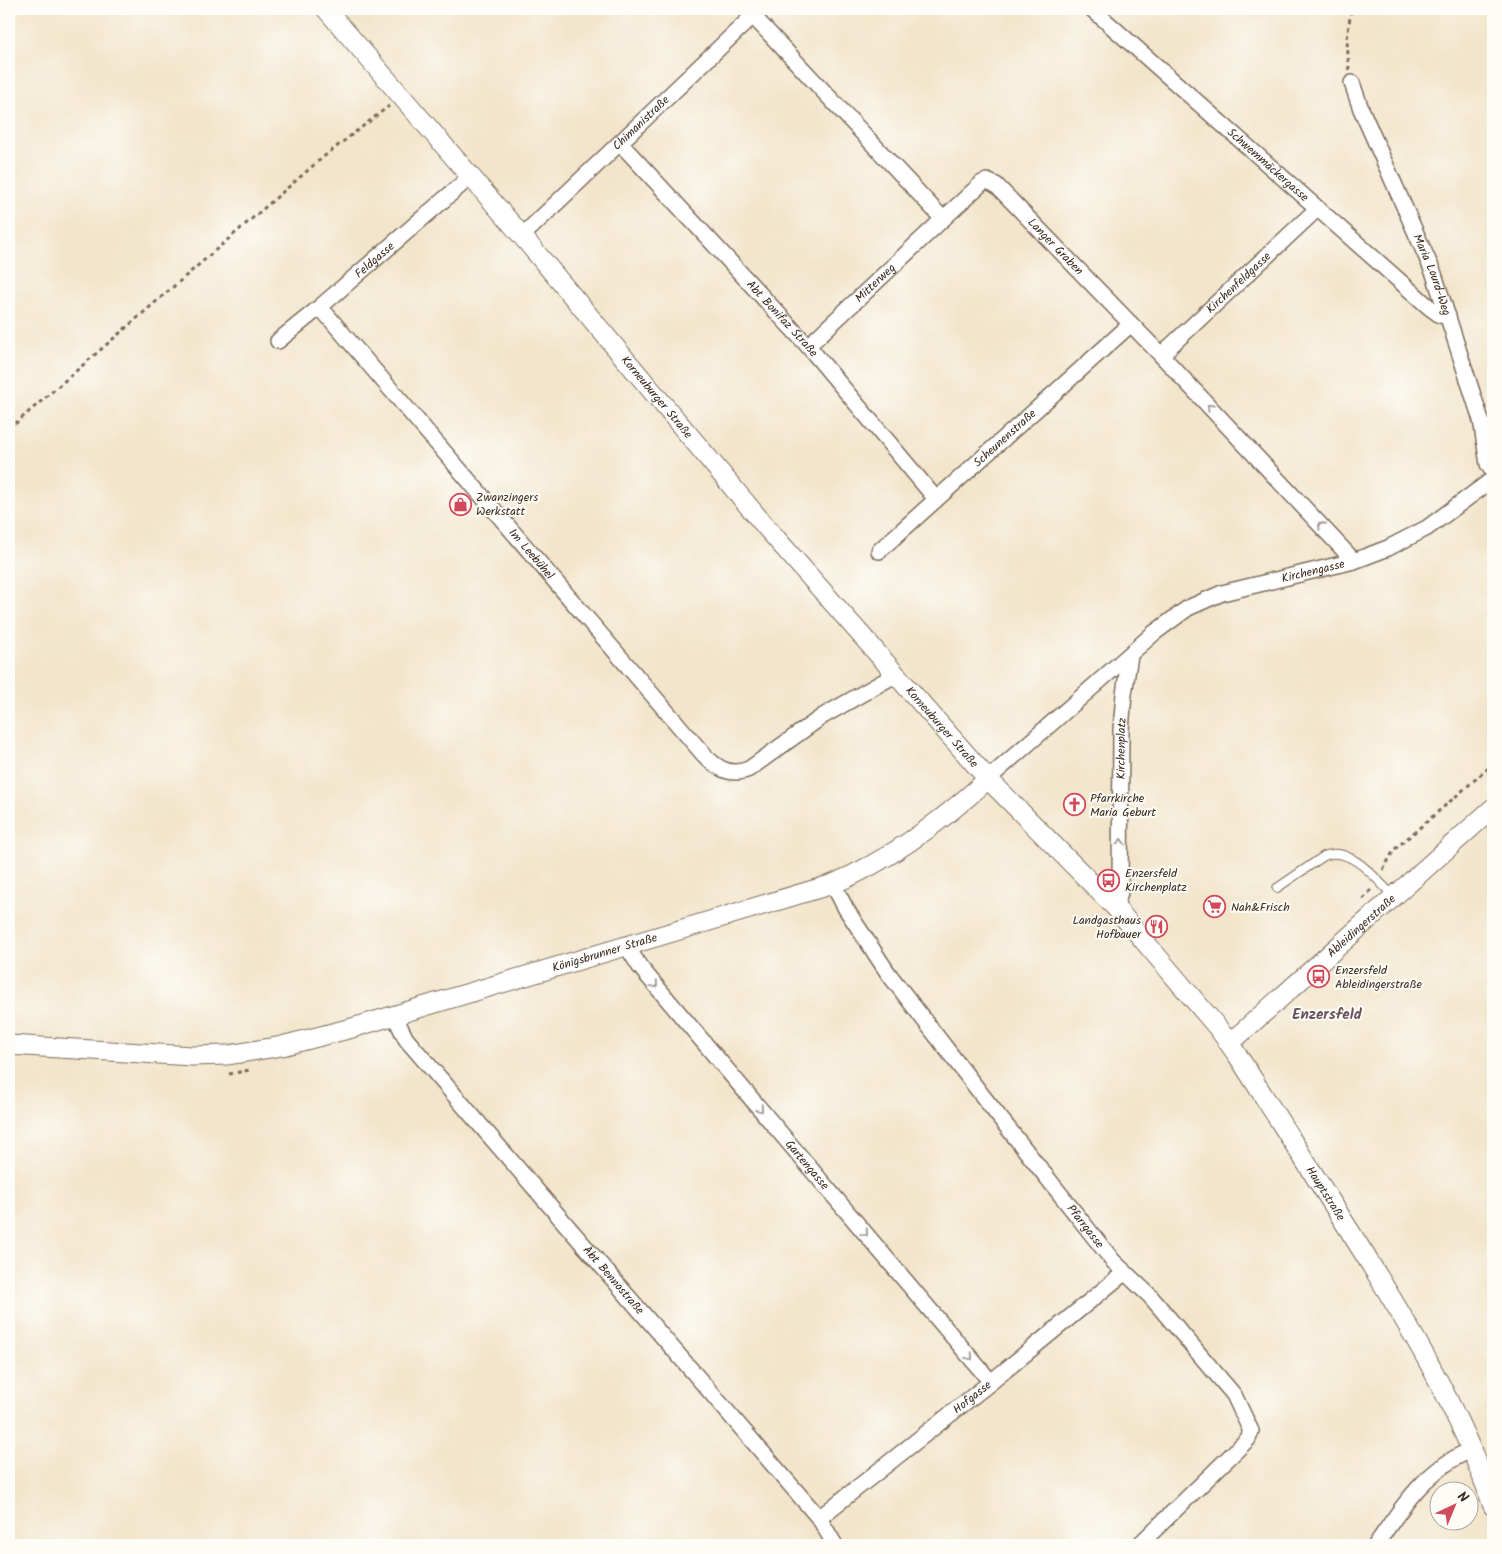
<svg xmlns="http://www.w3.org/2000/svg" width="1502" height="1554" viewBox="0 0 1502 1554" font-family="Kalam,sans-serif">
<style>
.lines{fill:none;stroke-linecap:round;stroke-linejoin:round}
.service-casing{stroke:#7b6b5b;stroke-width:10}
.minor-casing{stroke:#7b6b5b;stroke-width:18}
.tertiary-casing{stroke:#7b6b5b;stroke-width:21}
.path{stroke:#7b6b5b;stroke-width:3;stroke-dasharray:4 4;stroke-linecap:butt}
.service{stroke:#fff;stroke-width:8}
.minor{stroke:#fff;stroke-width:15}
.tertiary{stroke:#fff;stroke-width:19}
.oneway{stroke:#a79f9a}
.labels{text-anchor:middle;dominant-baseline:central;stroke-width:4;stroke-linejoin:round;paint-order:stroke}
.street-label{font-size:12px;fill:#3b2a1e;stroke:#fdfcf7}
.poi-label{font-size:12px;fill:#3b2a1e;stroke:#fdfcf7;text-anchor:start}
.quarter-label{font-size:15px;font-weight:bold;fill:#6b535e;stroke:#fdfcf7}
</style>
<rect width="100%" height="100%" fill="#fdfcf7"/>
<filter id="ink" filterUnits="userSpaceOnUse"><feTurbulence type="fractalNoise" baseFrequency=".02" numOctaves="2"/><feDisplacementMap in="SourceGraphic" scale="10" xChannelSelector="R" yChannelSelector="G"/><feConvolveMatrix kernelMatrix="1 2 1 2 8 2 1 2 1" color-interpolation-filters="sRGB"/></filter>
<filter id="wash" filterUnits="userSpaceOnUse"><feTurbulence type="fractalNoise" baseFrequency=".0096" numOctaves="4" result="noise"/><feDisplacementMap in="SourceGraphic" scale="20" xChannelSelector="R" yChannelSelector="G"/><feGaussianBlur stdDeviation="1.12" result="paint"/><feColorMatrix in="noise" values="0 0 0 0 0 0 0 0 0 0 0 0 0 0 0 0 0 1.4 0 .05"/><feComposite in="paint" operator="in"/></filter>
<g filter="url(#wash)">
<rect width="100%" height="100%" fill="#f2e5cb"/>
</g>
<g filter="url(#ink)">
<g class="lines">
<defs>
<path id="service" d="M1277 888 1324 856C1350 844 1378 881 1394 897"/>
<g id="minor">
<path id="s1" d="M1092 9 1429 307 1440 315 1448 316"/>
<path id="s2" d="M753 16 943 219 982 183 987 181 996 185 1161 355 1354 561"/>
<path id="s3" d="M1352 83 1361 109 1434 274 1481 420 1488 464 1493 472"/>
<path id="s4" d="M620 143 808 346 936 499"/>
<path id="s5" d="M522 236 759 10"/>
<path id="s6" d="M320 307 704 755C717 768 730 777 749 769L823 716 895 675"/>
<path id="s7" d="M278 341 320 307 470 177"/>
<path id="s8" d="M808 346 943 219"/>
<path id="s9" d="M1161 355 1317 209"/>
<path id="s10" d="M879 551 1131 324"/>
<path id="s11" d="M988 779 1154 633 1188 608 1222 593 1354 561 1388 548 1427 528 1493 479"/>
<path id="s12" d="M833 884 846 909 888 973 985 1099 1113 1261 1150 1296 1234 1395 1251 1431 1248 1439 1139 1545"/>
<path id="s13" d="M1116 908 1120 892 1121 730 1124 694 1130 655"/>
<path id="s14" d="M626 945 640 967 991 1382"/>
<path id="s15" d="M394 1015 406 1039 819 1518 835 1545"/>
<path id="s16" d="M819 1518 991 1382 1124 1273"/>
<path d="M1376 1545C1402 1506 1427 1468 1473 1449"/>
</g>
<g id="tertiary">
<path id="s17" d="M326 9 522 236 766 527 988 779 1116 908 1218 1028 1238 1056C1274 1112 1310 1169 1346 1225 1403 1315 1458 1404 1493 1506"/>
<path id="s18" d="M1230 1043 1493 808"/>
<path id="s19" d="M9 1045 192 1056 228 1055 282 1046 352 1028 833 884C890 860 942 821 988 779"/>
</g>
</defs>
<use href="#service" class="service-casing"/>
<use href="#minor" class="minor-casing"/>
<use href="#tertiary" class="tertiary-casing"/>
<path class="path" d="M1349 70 1347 39 1351 9
M9 429 322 158 389 106
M1383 870 1394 850 1493 764
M1363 899 1372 889
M229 1074 250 1070"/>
<use href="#service" class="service"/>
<use href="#minor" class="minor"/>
<use href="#tertiary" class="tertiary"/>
</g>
<defs><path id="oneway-chevron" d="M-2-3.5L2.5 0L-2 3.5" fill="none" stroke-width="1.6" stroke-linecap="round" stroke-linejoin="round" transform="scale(1.25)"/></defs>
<g class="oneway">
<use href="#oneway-chevron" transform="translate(1210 407) rotate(-133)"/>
<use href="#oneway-chevron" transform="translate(1321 525) rotate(-133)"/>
<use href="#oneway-chevron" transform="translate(1121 842) rotate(-89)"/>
<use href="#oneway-chevron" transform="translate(655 985) rotate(50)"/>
<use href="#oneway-chevron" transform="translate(760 1109) rotate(50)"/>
<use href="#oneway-chevron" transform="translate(865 1233) rotate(50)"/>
<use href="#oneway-chevron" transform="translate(970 1357) rotate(50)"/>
</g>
</g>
<defs>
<symbol id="shop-ring" viewBox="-11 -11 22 22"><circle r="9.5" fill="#fdfcf7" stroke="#d1495b" stroke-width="1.5"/><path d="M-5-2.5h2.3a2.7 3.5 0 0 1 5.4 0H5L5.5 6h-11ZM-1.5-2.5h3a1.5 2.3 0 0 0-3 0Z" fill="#d1495b"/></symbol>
<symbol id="church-ring" viewBox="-11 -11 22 22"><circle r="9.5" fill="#fdfcf7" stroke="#d1495b" stroke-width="1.5"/><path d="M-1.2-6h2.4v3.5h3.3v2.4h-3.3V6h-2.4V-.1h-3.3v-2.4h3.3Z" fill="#d1495b"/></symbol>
<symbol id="bus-ring" viewBox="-11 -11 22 22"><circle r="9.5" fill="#fdfcf7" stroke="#d1495b" stroke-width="1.5"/><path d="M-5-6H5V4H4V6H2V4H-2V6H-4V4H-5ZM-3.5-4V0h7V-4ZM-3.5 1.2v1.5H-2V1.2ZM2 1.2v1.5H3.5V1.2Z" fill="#d1495b"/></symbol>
<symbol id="supermarket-ring" viewBox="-11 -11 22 22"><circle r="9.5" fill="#fdfcf7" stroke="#d1495b" stroke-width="1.5"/><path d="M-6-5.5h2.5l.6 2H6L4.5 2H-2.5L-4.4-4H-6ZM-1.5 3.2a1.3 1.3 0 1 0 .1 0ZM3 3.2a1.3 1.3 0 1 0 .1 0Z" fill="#d1495b"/></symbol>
<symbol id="restaurant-ring" viewBox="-11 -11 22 22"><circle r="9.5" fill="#fdfcf7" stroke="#d1495b" stroke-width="1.5"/><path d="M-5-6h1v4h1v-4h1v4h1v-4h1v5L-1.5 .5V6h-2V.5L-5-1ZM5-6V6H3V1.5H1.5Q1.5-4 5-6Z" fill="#d1495b"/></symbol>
</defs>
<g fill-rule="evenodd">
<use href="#shop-ring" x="448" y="492" width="25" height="25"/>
<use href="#church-ring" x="1062" y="792" width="25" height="25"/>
<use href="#bus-ring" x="1096" y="868" width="25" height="25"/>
<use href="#supermarket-ring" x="1202" y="894" width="25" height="25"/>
<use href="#restaurant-ring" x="1144" y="914" width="25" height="25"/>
<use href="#bus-ring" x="1306" y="964" width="25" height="25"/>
</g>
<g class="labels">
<g class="street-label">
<text stroke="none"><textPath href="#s5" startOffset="164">Chimanistraße</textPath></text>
<text stroke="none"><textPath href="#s1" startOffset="235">Schwemmäckergasse</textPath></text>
<text stroke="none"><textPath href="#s2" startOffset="432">Langer Graben</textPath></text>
<text stroke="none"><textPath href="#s7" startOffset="126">Feldgasse</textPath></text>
<text stroke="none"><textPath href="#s3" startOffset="208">Maria Lourd-Weg</textPath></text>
<text stroke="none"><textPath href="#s9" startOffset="106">Kirchenfeldgasse</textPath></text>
<text stroke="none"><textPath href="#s8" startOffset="92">Mitterweg</textPath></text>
<text stroke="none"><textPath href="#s4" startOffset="239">Abt Bonifaz Straße</textPath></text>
<text stroke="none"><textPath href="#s17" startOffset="510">Korneuburger Straße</textPath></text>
<text stroke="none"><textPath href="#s10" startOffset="169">Scheunenstraße</textPath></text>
<text stroke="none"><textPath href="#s6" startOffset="325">Im Leebühel</textPath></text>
<text stroke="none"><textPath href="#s11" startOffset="394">Kirchengasse</textPath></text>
<text stroke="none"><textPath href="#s17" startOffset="946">Korneuburger Straße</textPath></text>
<text stroke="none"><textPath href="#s13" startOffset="160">Kirchenplatz</textPath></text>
<text stroke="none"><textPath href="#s18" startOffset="176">Ableidingerstraße</textPath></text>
<text stroke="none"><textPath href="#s19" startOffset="610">Königsbrunner Straße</textPath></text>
<text stroke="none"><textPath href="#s14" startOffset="285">Gartengasse</textPath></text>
<text stroke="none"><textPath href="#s17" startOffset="1552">Hauptstraße</textPath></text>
<text stroke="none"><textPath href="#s12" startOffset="426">Pfarrgasse</textPath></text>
<text stroke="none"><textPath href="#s15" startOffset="345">Abt Bennostraße</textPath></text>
<text stroke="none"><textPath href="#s16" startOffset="195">Hofgasse</textPath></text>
</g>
<g class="poi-label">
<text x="476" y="497">Zwanzingers<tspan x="476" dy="14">Werkstatt</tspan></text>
<text x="1090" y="798">Pfarrkirche<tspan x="1090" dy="14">Maria Geburt</tspan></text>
<text x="1125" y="873">Enzersfeld<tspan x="1125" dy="14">Kirchenplatz</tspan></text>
<text x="1231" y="907">Nah&amp;Frisch</text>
<text x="1141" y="920" text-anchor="end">Landgasthaus<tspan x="1141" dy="14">Hofbauer</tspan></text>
<text x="1335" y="970">Enzersfeld<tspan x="1335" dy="14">Ableidingerstraße</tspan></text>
</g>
<g class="quarter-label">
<text x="1327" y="1015">Enzersfeld</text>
</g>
</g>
<rect width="1502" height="1554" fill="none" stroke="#fdfcf7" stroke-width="30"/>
<g transform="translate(1454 1506) rotate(44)"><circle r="24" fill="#fdfcf7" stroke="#afa8a0"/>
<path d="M0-4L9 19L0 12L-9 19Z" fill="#d1495b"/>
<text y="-8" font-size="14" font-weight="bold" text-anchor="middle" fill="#3b2a1e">N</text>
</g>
</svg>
